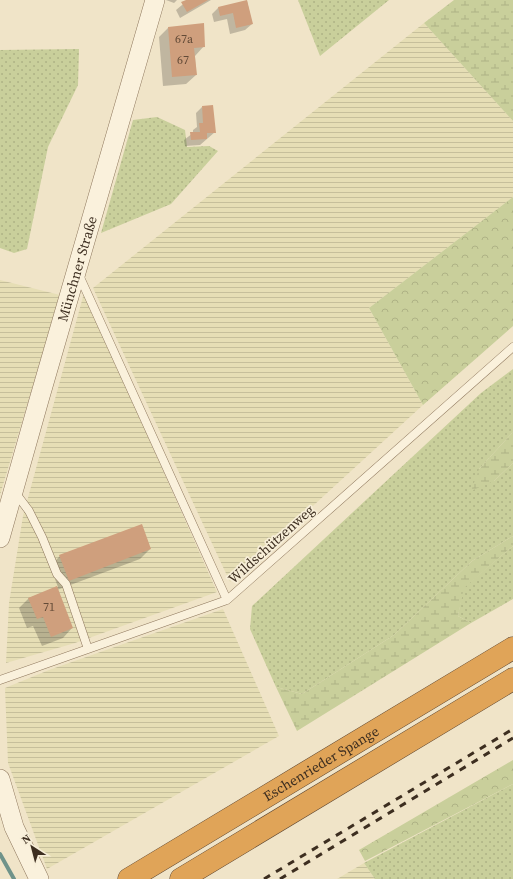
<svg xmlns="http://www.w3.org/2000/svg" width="513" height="879" viewBox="0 0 513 879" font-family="'Source Serif 4',serif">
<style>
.farmland{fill:url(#farmland-rules)}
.green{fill:url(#green-dots)}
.forest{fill:url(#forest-crowns)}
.wetland{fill:url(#wetland-marsh)}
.shadow{fill:#0003}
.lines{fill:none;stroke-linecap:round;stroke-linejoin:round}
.stream{stroke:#6f938a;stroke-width:4}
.building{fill:#cf9f7d}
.service-casing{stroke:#8d765c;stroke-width:9}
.tertiary-casing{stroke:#8d765c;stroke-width:20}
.motorway-casing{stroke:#5b4430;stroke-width:23}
.service{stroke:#faf1dc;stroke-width:8}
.tertiary{stroke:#faf1dc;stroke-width:19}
.motorway{stroke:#e0a458;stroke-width:22}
.rail{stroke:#3d2e20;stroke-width:3;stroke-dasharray:7 7;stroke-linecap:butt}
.labels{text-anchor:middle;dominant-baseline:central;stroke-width:3.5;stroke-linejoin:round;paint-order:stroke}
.number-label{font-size:12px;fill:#624a37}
.street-label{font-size:14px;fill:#3d2e20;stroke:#f7eed8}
</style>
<defs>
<pattern id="farmland-rules" width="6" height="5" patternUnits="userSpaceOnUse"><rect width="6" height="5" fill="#e6deb5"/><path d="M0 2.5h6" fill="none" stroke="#c6bf9b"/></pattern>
<pattern id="green-dots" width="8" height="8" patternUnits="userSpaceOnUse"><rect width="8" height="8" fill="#c9cf9b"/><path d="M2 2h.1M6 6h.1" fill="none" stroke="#aeb285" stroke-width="1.8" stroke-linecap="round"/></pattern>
<pattern id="forest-crowns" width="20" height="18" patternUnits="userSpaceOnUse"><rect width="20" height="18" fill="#c9cf9b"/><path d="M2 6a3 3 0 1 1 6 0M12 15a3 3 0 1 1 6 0" fill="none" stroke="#aeb285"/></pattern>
<pattern id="wetland-marsh" width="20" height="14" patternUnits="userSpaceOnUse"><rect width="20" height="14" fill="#c9cf9b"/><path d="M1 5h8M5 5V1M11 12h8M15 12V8" fill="none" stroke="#aeb285"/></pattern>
</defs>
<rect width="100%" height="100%" fill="#f0e4c8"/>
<path class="farmland" d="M424 23 513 121V197L369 308 423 405 230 582 93 288Z
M0 280 60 295 0 495Z
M84 293 217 592 75 643 6 663 9 603 23 516Z
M223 609 279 736 47 869 8 763 5 688 49 670Z
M364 863 375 879H337Z"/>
<path class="green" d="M298 0H389L320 56Z
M79 49 78 85 48 147 27 249 14 253 0 248V50Z
M157 117 185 130 187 147 209 146 218 151 171 204 101 233 133 120Z
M513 369V432L479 469 494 481 513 463V536L472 561 394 635 302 694 276 687 250 629 252 606 481 393Z
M513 546V599L471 623 458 616 463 588Z
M513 784V879H375L364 863Z"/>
<path class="forest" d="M513 197V326L423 405 369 308Z
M513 760V784L365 861 359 850Z"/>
<path class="wetland" d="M454 0H513V121L424 23Z
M513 432V463L494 481 471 491 479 469Z
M513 536V546L464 588 458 616 471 623 297 731 276 687 302 694 394 635 472 561Z"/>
<path class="shadow" d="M166 0H177L174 3Z
M188 0H211L180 18 176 10Z
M247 1 252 24 245 30 230 34 227 19 214 22 212 14 218 8Z
M168 28 204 46 195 56 196 75 186 84 163 86 159 37Z
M202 107 215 132 200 145 185 146 184 140 193 133V130L197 127 196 113Z
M150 549 140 559 57 590 72 628 63 638 42 646 33 626 27 628 19 608 29 598 58 587 50 566 60 556Z"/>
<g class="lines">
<path class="stream" d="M0 854 14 879"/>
</g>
<path class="building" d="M186 0H208L187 12 181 2Z
M247 0 253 24 236 28 233 13 220 16 218 7Z
M204 23 205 47 194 48 197 75 172 77 168 27Z
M213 105 216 133H207V139L191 140 190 132H200L199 123H203L202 106Z
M142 524 151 549 69 581 59 555Z
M57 586 73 628 51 637 43 617 37 619 28 598Z"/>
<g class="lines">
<defs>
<path id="service" d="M78 273 227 600
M14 491 29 511 42 537 57 574 66 584 88 649
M0 680 227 600 513 347"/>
<g id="tertiary">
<path id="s1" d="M0 538 39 400 155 0"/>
<path d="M0 779 14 827 39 879"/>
</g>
<g id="motorway">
<path id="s2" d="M129 879 513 648"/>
<path d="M181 879 513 679"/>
</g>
</defs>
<use href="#service" class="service-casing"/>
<use href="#tertiary" class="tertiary-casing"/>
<use href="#motorway" class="motorway-casing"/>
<use href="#service" class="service"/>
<use href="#tertiary" class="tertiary"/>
<use href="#motorway" class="motorway"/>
<path class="rail" d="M264 879 513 729
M280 879 513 738"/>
</g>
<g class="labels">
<g class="number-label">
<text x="184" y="39">67a</text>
<text x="183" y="60">67</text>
<text x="49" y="607">71</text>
</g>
<g class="street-label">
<text stroke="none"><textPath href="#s1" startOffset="280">Münchner Straße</textPath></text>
<text transform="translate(271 544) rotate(-42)">Wildschützenweg</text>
<text stroke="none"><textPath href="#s2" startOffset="224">Eschenrieder Spange</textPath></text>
</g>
</g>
<g transform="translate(32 847) rotate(324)" stroke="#f7eed8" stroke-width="3" paint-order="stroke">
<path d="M0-3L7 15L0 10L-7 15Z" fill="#3d2e20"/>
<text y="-6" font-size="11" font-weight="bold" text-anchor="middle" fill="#3d2e20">N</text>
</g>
</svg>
